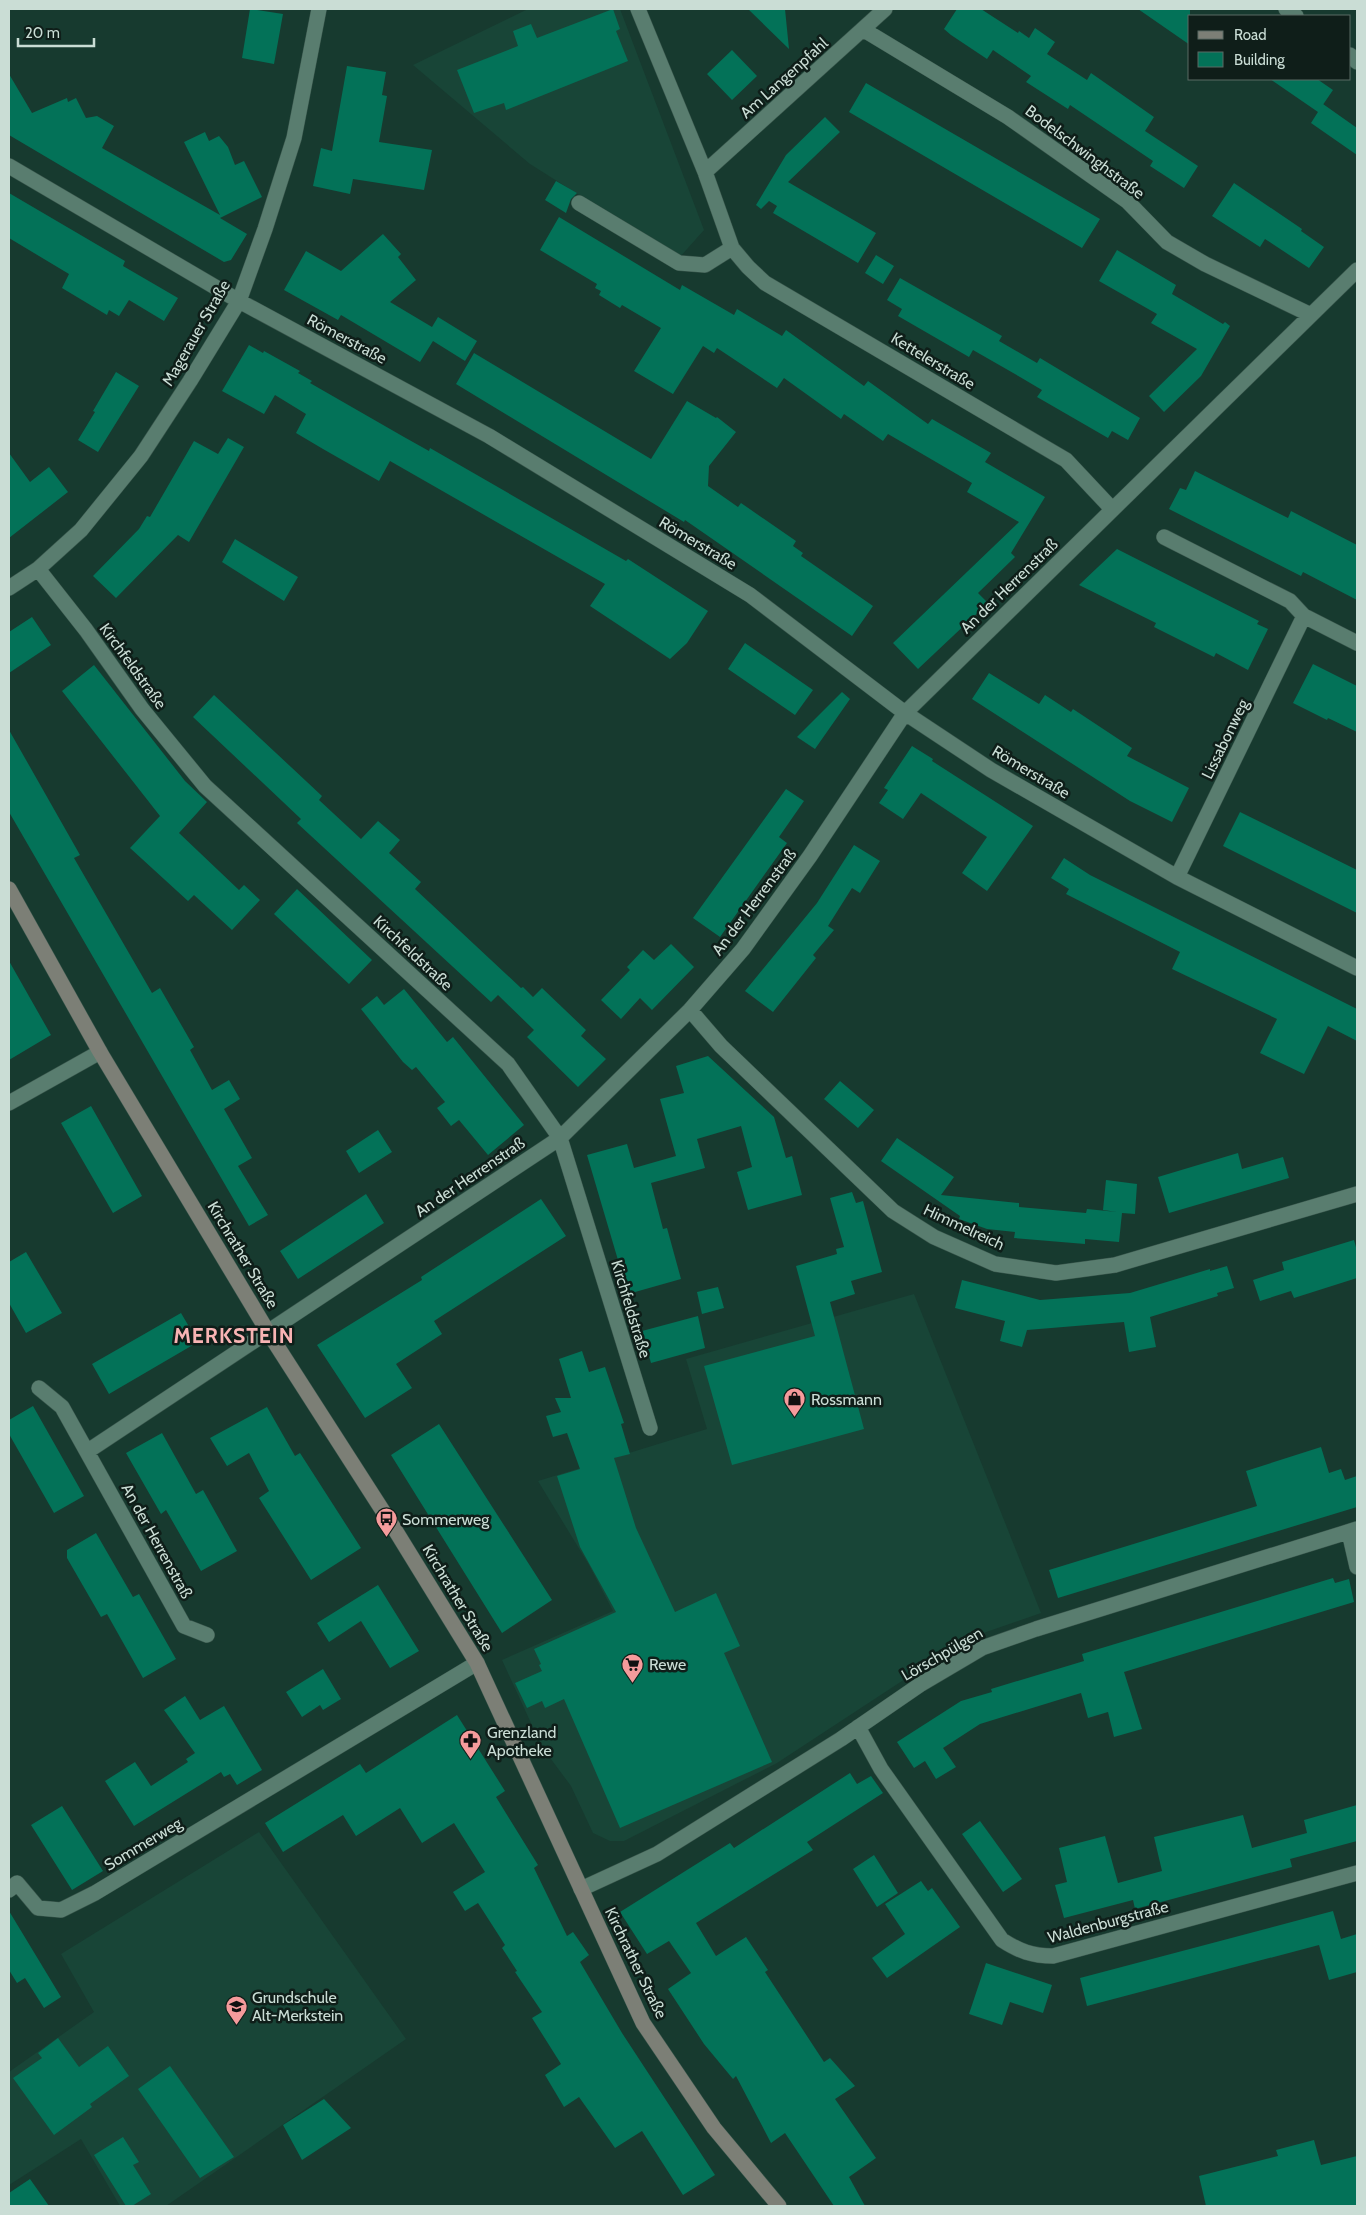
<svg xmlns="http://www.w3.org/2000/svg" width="1366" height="2215" viewBox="0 0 1366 2215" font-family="Cabin,sans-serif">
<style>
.built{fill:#184537}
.building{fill:#037258}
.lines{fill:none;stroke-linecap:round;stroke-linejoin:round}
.street-casing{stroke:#39564c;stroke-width:16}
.secondary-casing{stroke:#39564c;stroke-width:16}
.street{stroke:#597d6f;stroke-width:15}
.secondary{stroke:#7c7f76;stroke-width:15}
.labels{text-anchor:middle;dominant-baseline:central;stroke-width:5;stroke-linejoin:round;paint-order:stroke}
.street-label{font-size:16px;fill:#caddd5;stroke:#0f1e19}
.poi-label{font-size:16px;fill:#caddd5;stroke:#0f1e19;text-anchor:start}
.district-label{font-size:21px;font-weight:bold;letter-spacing:1px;fill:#f8b4b4;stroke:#0f1e19}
</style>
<rect width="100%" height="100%" fill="#173a2f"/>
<path class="built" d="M528 9H620L704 230 679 258 530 164 413 65Z
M914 1294 1041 1613 966 1639 777 1763 624 1841H610L593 1833 571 1786 542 1747 502 1660 613 1611 589 1565 538 1481 707 1429 686 1359Z
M259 1832 406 2039 166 2206H120L81 2139 9 2185V2072L94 2012 61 1954Z"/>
<path class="building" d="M250 9 283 14 274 64 242 58Z
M613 9 620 29 616 31 628 61 506 110 504 103 474 113 457 70 518 46 513 31 531 24 537 38Z
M748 9H785L789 49Z
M957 9H981L1018 33 1019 31 1029 38 1035 28 1055 42 1047 54 1087 80 1091 73 1154 117 1145 131 1198 166 1184 188 1150 166 1153 161 1070 105 1068 109 1026 82 1031 76 993 50 987 59 951 35 944 29Z
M1138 9H1190V45Z
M732 50 757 76 732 100 707 74Z
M347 66 386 72 382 95 387 96 379 142 432 150 424 190 353 179 350 194 313 186 321 148 332 151Z
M9 74 32 113 67 98 68 102 76 98 86 118 97 116 114 126 102 148 220 215 184 142 205 132 209 141 219 136 228 147 235 165 244 161 262 197 220 218 247 234 231 260 224 262 9 135Z
M1270 79H1317L1333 90 1318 112Z
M866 83 1100 219 1082 248 849 112Z
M1323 104 1357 128V155L1311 123Z
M825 117 840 132 788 182 876 233 858 263 773 213 777 206 769 201 761 209 756 205 786 155Z
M556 181 577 193 571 199 566 213 545 200Z
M1234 183 1302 229 1301 231 1324 247 1309 268 1265 239 1260 247 1212 216Z
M9 193 125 261 123 266 178 298 164 321 129 300 119 316 109 310 107 315 62 288 69 274 9 238Z
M559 217 680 290 682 285 734 315 737 309 782 336 786 330 864 386 868 381 928 424 932 419 991 453 985 462 1045 497 1011 553 1015 557 978 593 988 603 918 669 893 643 1019 522 967 492 972 483 888 434 883 441 844 414 841 419 784 378 777 388 717 348 714 353 703 346 673 394 634 371 661 328 622 305 620 308 599 295 601 291 595 288 597 284 540 250Z
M383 234 401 254 398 257 416 280 390 302 432 327 438 317 477 341 465 361 433 341 420 362 341 315 338 320 284 290 306 251 341 271Z
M1117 250 1176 285 1172 294 1223 324 1225 322 1230 326 1201 376 1164 412 1149 396 1197 349 1151 323 1157 314 1099 281Z
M876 255 894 266 883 284 865 273Z
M900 278 1002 336 999 341 1037 363 1040 358 1140 418 1128 440 1112 431 1108 438 1037 397 1042 390 1020 377 973 350 969 357 898 316 902 309 887 300Z
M249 345 263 353 264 351 300 371 298 373 312 381 310 383 404 437 429 451 430 448 626 561 628 559 708 611 687 643 670 659 590 606 605 584 390 461 379 481 323 449 296 433 306 414 275 395 264 414 222 391Z
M474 353 651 459 687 401 716 418 717 417 736 432 709 466 708 486 738 507 741 503 796 541 793 546 803 553 801 556 873 606 852 636 685 520 684 522 456 384Z
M116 372 139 386 98 452 78 440 95 412 93 411Z
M228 438 244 447 189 542 178 535 116 598 93 576 139 529 147 516 150 517 194 441 218 454Z
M9 453 30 482 49 467 68 492 9 538Z
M1195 471 1288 518 1291 511 1357 545V600L1303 572 1301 576 1169 509 1180 488 1186 490Z
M235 539 298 577 284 601 222 562Z
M1117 549 1259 621 1257 624 1268 629 1248 670 1216 653 1214 657 1154 627 1156 623 1079 585Z
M32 617 51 645 9 673V632Z
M745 643 813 690 795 715 728 669Z
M1313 664 1357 686V732L1328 718 1327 720 1293 703Z
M94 665 185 781 207 802 179 833 239 890 244 885 260 900 232 930 194 895 188 901 130 848 160 816 62 691Z
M989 673 1039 704 1045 695 1071 712 1073 709 1132 748 1127 756 1189 788 1172 822 1130 801 972 699Z
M842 692 850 699 815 749 797 737Z
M214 695 322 796 319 800 361 839 378 821 400 840 389 853 421 882 415 889 521 988 523 987 533 997 542 988 586 1030 581 1036 606 1059 578 1087 527 1037 534 1030 498 995 491 1002 297 823 301 819 193 717Z
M9 730 80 855 74 858 152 993 160 988 194 1047 190 1050 212 1090 229 1080 240 1099 224 1109 252 1158 238 1166 268 1215 249 1226 9 812Z
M912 746 933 759 932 761 1033 826 987 891 962 873 987 837 921 793 903 819 879 803 888 790 884 788Z
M786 789 804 801 779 837 787 843 720 937 693 918Z
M1240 812 1357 870V913L1223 846Z
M854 845 880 861 860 893 852 888 828 926 834 930 813 955 816 958 773 1012 745 991 817 903Z
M1064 858 1090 875 1357 1009V1041L1328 1026 1304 1074 1260 1053 1277 1019 1172 969 1180 952 1066 894 1069 889 1051 878Z
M297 889 372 960 349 984 274 914Z
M671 944 694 967 652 1010 640 998 621 1019 601 1000 630 970 627 967 643 950 654 960Z
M9 961 51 1035 9 1060Z
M404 989 447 1042 453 1037 524 1125 488 1155 459 1120 451 1126 437 1108 445 1102 416 1067 412 1070 403 1062 361 1009 377 996 384 1005Z
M708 1056 774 1117 786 1158 792 1156 802 1195 748 1210 737 1172 752 1167 741 1126 697 1139 705 1168 651 1183 663 1229 667 1228 681 1279 628 1294 587 1155 627 1144 634 1168 676 1156 660 1099 684 1093 676 1066Z
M840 1081 874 1110 858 1128 824 1099Z
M91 1106 142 1196 113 1213 61 1123Z
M378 1130 392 1152 359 1173 346 1151Z
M897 1138 954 1177 941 1195 1019 1203V1207L1053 1210 1086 1213 1087 1209 1117 1212 1103 1210 1106 1180 1137 1184 1135 1214 1122 1213 1119 1242 1085 1239V1244L1014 1238 1015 1232 987 1229 959 1219 960 1216 881 1161Z
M1238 1153 1242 1169 1283 1157 1289 1178 1169 1213 1158 1177Z
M852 1192 856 1203 863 1201 882 1272 851 1281 855 1294 830 1302 864 1429 732 1465 704 1366 815 1336 796 1266 837 1254 836 1249 844 1247 830 1198Z
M366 1194 384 1223 298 1279 280 1251Z
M541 1199 566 1236 434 1321 442 1334 396 1364 412 1388 365 1418 317 1345 422 1280 421 1277Z
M1354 1240 1357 1251V1278L1294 1298 1291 1291 1260 1301 1253 1280 1284 1270 1282 1262Z
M26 1252 62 1313 26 1333 9 1303V1262Z
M1227 1266 1234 1288 1217 1293 1218 1296 1150 1317 1156 1347 1129 1352 1124 1322 1027 1330 1022 1347 1000 1341 1005 1321 955 1308 962 1280 1040 1300 1130 1293 1210 1269V1271Z
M718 1287 724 1308 702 1314 697 1292Z
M181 1313 198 1342 109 1394 92 1364Z
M698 1316 705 1348 651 1363 642 1331Z
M582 1351 589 1372 605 1367 624 1423 621 1424 630 1454 614 1458 636 1528 675 1612 716 1593 740 1646 724 1653 772 1762 620 1828 564 1699 545 1708 542 1701 527 1708 515 1683 542 1671 539 1665 541 1664 534 1649 616 1612 580 1547 557 1476 580 1469 567 1433 553 1437 546 1416 561 1412 555 1398H571L559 1359Z
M33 1406 84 1496 54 1513 9 1434V1420Z
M267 1407 295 1456 300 1453 361 1548 311 1580 259 1498 269 1491 249 1453 227 1466 210 1438Z
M439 1424 552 1600 502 1633 391 1455Z
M162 1433 196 1494 203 1490 237 1551 201 1571 166 1510 161 1514 126 1453Z
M1321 1447 1329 1473 1341 1469 1345 1480 1357 1476V1507L1058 1598 1049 1570 1257 1506 1246 1471Z
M96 1533 133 1597 139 1594 176 1659 143 1678 107 1614 101 1617 67 1558V1550Z
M1333 1578 1335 1583 1349 1579 1354 1602 1124 1672 1142 1729 1114 1737 1108 1712 1088 1718 1081 1693 980 1724 943 1748 956 1767 936 1779 925 1761 914 1768 897 1742 961 1701 992 1692 991 1689 1084 1661 1082 1654Z
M378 1585 419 1651 390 1668 361 1621 329 1642 317 1623Z
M323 1669 341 1699 323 1710 320 1705 302 1717 286 1692Z
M185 1696 200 1720 224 1706 262 1770 237 1785 230 1774 224 1777 221 1772 134 1826 105 1781 135 1762 151 1786 188 1762 186 1759 195 1753 164 1710Z
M457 1715 505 1791 496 1797 538 1865 534 1868 567 1936 573 1932 589 1955 580 1962 622 2033 715 2175 683 2195 642 2131 615 2148 579 2097 564 2107 545 2075 561 2064 532 2018 542 2012 515 1972 517 1971 502 1948 505 1945 478 1903 465 1911 453 1892 485 1872 454 1823 422 1843 400 1808 356 1836 343 1815 283 1852 265 1823 360 1764 366 1773Z
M850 1773 857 1784 871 1776 883 1793 807 1842 813 1850 696 1923 716 1956 746 1937 768 1970 765 1972 824 2062 830 2058 855 2086 835 2099 876 2158 849 2177 865 2206H834L785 2133 771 2143 736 2076 733 2079 704 2044 668 1989 691 1973 669 1941 647 1954 620 1912 730 1843 734 1848Z
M1357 1805V1841L1290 1859 1292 1867 1135 1909 1133 1900 1064 1918 1055 1885 1067 1882 1059 1848 1105 1836 1118 1883 1162 1871 1154 1837 1243 1815 1252 1848 1307 1833 1304 1820Z
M62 1806 103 1871 72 1890 31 1825Z
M980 1821 1022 1879 1003 1892 962 1834Z
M874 1855 898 1893 877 1907 853 1869Z
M921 1881 928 1891 932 1888 960 1927 887 1978 872 1958 905 1934 885 1904Z
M9 1911 61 1997 44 2008 25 1978 17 1983 9 1970Z
M1333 1911 1341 1939 1357 1934V1972L1329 1980 1319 1945 1087 2006 1080 1978Z
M986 1963 1052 1985 1043 2013 1010 2002 1002 2025 969 2014Z
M58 2038 79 2067 108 2046 129 2076 90 2104 92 2107 54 2135 13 2078 42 2058 38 2053Z
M170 2066 234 2157 200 2178 138 2089Z
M324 2099 351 2128 302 2160 283 2125Z
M123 2137 139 2162 133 2165 151 2194 132 2206H126L94 2155Z
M1314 2140 1321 2165 1357 2156V2206H1206L1199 2176 1278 2156 1276 2150Z
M30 2179 49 2206H9V2193Z"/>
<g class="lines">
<defs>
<path id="street" d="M638 9 705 172 732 248 748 267 765 283 1066 460 1112 509
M1286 9 1296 16
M864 30 1008 117 1127 201 1167 242 1205 264 1311 315
M1350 55 1357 62
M9 166 239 301 489 436 750 595 905 713 991 770 1177 877 1357 968
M705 172 885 9
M579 203 679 263 705 265 732 248
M1164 537 1290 601 1304 616 1357 643
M38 569 86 630 142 709 205 786 508 1064 560 1138 650 1428
M9 588 38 569 81 530 141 456 190 381 239 301 265 229 294 138 319 9
M1177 877 1304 616
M690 1010 721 1046 893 1211 934 1237 995 1264 1056 1273 1115 1265 1357 1194
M9 1103 100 1052
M39 1388 62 1407 184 1626 207 1635
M88 1451 560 1138 690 1010 743 949 810 856 905 713 1357 270
M1349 1532 1357 1567
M858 1727 881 1769 1002 1940C1019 1951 1032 1956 1053 1956L1357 1873
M581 1889 657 1854 841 1739 921 1684 982 1648 1036 1629 1357 1529
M9 1890 17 1883 38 1908 61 1910 95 1893 477 1663"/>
<path id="secondary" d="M9 889 100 1052 268 1332 397 1533 477 1663 643 2023 714 2128 779 2206"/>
</defs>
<use href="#street" class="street-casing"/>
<use href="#secondary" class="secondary-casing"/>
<use href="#street" class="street"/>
<use href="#secondary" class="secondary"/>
</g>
<defs>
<symbol id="shop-pin" viewBox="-11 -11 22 30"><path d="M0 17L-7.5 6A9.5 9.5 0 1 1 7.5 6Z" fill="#f59b9c" stroke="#0f1e19"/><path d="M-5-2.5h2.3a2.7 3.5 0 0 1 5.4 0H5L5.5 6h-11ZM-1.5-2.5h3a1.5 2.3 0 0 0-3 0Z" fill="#111"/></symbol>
<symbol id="bus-pin" viewBox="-11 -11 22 30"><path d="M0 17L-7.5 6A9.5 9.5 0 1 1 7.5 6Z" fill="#f59b9c" stroke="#0f1e19"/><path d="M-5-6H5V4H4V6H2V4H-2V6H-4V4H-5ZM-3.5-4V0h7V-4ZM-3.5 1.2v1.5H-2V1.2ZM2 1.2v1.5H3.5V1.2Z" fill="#111"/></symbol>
<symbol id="supermarket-pin" viewBox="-11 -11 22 30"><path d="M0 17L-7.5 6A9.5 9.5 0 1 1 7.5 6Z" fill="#f59b9c" stroke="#0f1e19"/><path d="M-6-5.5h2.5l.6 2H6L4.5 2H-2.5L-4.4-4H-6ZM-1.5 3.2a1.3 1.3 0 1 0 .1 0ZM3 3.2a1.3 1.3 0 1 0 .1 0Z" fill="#111"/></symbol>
<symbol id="pharmacy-pin" viewBox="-11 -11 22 30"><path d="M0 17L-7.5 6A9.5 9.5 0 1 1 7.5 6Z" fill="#f59b9c" stroke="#0f1e19"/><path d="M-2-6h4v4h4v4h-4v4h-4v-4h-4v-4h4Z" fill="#111"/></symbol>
<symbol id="school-pin" viewBox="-11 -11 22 30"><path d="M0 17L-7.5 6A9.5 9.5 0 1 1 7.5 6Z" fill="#f59b9c" stroke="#0f1e19"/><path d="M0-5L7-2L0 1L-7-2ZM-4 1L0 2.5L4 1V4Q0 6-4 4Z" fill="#111"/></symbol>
</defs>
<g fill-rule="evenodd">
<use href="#shop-pin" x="782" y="1386" width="25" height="34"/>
<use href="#bus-pin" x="374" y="1506" width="25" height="34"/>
<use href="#supermarket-pin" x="620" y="1652" width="25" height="34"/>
<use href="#pharmacy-pin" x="458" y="1728" width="25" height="34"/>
<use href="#school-pin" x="224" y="1994" width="25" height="34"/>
</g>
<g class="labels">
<g class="street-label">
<text transform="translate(784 78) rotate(-42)">Am Langenpfahl</text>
<text transform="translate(1085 152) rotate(37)">Bodelschwinghstraße</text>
<text transform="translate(196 333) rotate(-60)">Magerauer Straße</text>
<text transform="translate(347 339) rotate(28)">Römerstraße</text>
<text transform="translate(933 361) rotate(31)">Kettelerstraße</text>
<text transform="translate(698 543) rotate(31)">Römerstraße</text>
<text transform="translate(1009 586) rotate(-44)">An der Herrenstraß</text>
<text transform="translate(133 666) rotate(54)">Kirchfeldstraße</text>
<text transform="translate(1225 739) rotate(-64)">Lissabonweg</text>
<text transform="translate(1031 772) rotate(31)">Römerstraße</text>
<text transform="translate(754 902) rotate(-53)">An der Herrenstraß</text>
<text transform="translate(413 953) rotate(43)">Kirchfeldstraße</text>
<text transform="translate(470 1177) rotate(-34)">An der Herrenstraß</text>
<text transform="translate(964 1227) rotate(25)">Himmelreich</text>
<text transform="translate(243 1255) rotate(59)">Kirchrather Straße</text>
<text transform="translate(631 1309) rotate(73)">Kirchfeldstraße</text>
<text transform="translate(157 1541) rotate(61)">An der Herrenstraß</text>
<text transform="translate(458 1598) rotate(59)">Kirchrather Straße</text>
<text transform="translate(942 1654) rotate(-30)">Lörschpülgen</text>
<text transform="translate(143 1844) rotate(-31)">Sommerweg</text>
<text transform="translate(1108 1922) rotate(-15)">Waldenburgstraße</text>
<text transform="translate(636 1963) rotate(64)">Kirchrather Straße</text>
</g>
<g class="poi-label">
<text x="811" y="1399">Rossmann</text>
<text x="402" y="1519">Sommerweg</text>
<text x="649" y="1664">Rewe</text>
<text x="487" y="1732">Grenzland<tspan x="487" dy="18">Apotheke</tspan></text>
<text x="252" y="1997">Grundschule<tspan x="252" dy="18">Alt-Merkstein</tspan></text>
</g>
<g class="district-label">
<text x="234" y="1335">MERKSTEIN</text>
</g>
</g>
<rect width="1366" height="2215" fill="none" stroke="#caddd5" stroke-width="20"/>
<rect x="1188" y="15" width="162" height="65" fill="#0f1e19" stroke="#5a6a64"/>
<rect x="1198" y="31" width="25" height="8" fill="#7c7f76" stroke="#5a6a64"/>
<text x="1234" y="40" font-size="15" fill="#caddd5">Road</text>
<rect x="1198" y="52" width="25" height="15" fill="#037258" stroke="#5a6a64"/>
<text x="1234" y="65" font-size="15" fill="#caddd5">Building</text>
<path d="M18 38v8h76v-8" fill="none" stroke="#caddd5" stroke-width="2.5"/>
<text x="25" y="38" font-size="15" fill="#caddd5" stroke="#0f1e19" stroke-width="4" paint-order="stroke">20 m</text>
</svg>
